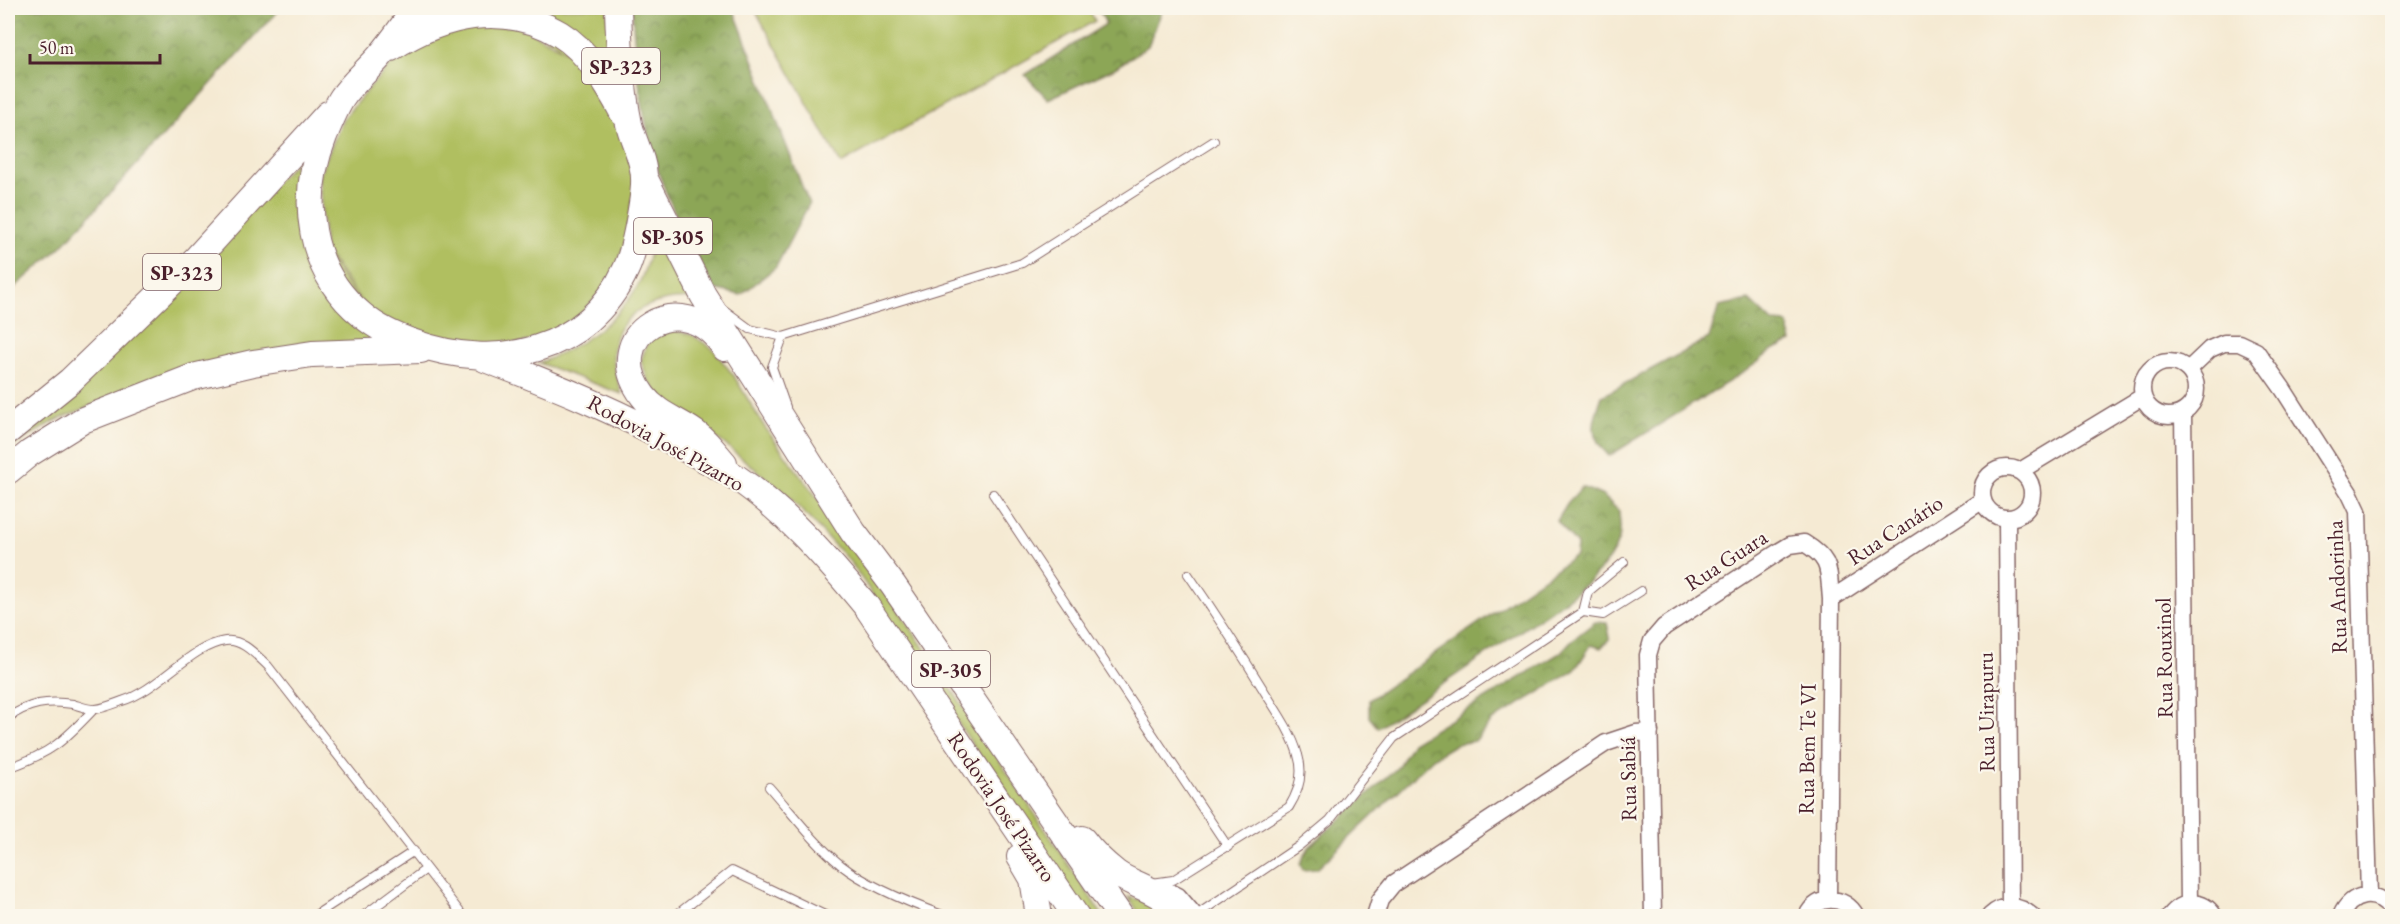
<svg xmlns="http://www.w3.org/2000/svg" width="2400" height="924" viewBox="0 0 2400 924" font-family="'EB Garamond',serif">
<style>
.green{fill:#b0bf61;stroke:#7d6f46;stroke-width:1.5}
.forest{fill:url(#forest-crowns);stroke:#6b6241;stroke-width:1.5}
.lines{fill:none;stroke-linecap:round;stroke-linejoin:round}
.service-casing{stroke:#866666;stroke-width:10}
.minor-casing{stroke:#866666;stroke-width:19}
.primary-casing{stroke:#866666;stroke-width:28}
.service{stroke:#fff;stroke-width:8}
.minor{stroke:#fff;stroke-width:16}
.primary{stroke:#fff;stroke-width:26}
.labels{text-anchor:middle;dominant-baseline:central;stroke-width:4.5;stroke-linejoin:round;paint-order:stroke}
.shield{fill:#fbf7ec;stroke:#7f6065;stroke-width:1.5}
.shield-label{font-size:21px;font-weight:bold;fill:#4a1f2b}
.street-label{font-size:22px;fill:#4a1f2b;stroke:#fbf7ec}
</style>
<defs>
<pattern id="forest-crowns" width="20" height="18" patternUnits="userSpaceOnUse" patternTransform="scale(1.5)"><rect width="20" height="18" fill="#8ca657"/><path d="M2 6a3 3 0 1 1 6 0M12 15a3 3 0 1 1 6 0" fill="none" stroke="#748748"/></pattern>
</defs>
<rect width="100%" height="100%" fill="#fbf7ec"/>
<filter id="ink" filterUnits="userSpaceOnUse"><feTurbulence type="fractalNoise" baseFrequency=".0167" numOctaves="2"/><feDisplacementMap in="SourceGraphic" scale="12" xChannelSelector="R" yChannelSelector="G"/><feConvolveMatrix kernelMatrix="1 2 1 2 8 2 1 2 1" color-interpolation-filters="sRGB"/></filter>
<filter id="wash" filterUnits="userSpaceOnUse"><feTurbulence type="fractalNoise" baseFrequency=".008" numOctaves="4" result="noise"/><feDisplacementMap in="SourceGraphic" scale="24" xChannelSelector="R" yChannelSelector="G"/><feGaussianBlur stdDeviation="1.35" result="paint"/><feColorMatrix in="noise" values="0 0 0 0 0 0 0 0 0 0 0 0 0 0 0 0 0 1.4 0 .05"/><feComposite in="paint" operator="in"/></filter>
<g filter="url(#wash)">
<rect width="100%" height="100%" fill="#f5ead3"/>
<path class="green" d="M507 8H607L615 87Z
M754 8H1088L1095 21 841 164Z
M460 25 520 26 569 53 621 124 636 179 625 244 609 283 580 315 541 339 504 346 457 344 406 332 360 305 325 253 319 176 343 119 369 88 399 56Z
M311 147 301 216 389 341 135 387 55 421 9 448Z
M657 230 695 298C662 298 624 306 615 343 610 360 617 378 622 394L539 363C578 347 615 325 637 287 647 271 650 248 657 230Z
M671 330 692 335 713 349 734 376 764 426 884 588 1103 916H1087L852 564 786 494 722 442 663 401 648 380 641 361 649 338Z
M1128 897 1149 902 1169 916H1141Z"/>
<path class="forest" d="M8 8H281L60 248 8 293Z
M632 8H733L809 204 776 267 741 295 714 289C694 250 670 210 657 167 641 116 635 61 632 8Z
M1098 8H1163L1148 46 1115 68 1048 99 1025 75 1106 24Z
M1749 300 1772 322 1787 323 1792 342 1774 349 1746 371 1609 456C1587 434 1593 423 1602 396L1709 338 1719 306Z
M1582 487 1603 496 1619 511C1619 519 1622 531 1619 539 1610 567 1582 588 1559 605L1378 728 1369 717V700L1576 555 1577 545 1557 521 1568 503Z
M1595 622 1607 623 1610 638 1601 648 1591 645 1575 670 1492 721 1475 741 1456 744 1433 758 1317 869 1303 870 1300 864 1309 847 1397 768 1412 743 1560 653 1571 641Z"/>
</g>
<g filter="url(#ink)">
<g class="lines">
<defs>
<path id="service" d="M723 309 750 329 783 337 1022 263 1214 141
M783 337 772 367 786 407
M993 494 1228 847
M1583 612 1603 615 1641 591
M8 718C28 703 48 700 73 704 80 706 89 710 96 709 104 708 114 704 122 701 159 690 190 646 225 641 242 638 257 656 268 666L463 916
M8 768C51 753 63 742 94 709
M769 787C792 813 814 843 841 865 866 885 915 905 945 916
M1152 883 1173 880 1289 807C1299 791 1304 774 1298 755 1292 733 1278 713 1266 694 1241 653 1215 613 1188 574
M314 916 414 851
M363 916 426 869
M675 916 732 871 827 916
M1195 916 1299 846 1330 820 1394 738 1583 612 1588 592 1624 562"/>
<path id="minor" d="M2142 389a27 27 0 1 1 54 0a27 27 0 1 1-54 0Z
M2188 370 2210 349 2224 343H2239L2256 351 2283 389 2350 494 2358 511 2369 895
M2183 413 2189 903
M1982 493a25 25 0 1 1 50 0a25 25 0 1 1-50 0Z
M2020 471 2142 397
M2007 518 2010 907
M1831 599 1983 500
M1168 891 1178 896 1195 916
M1375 916 1380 900 1393 884 1606 743 1636 733 1650 732
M1653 916 1648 655 1652 641 1664 627 1780 551 1790 545 1804 543C1832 560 1828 569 1831 599L1828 899
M1807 916C1817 894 1845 895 1856 916
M1990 916C2003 903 2019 905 2032 916
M2170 916C2182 900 2203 899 2214 916
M2341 916C2351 892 2376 889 2392 909"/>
<path id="primary" d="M416 8C404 24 393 41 380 56 368 70 352 83 342 98 335 109 329 124 324 136 299 198 308 271 362 315 377 328 397 337 415 343 496 372 588 353 626 269 634 253 645 196 644 178 644 160 633 141 629 124 621 86 619 46 618 8
M391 48C444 14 504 1 560 34 588 51 608 85 623 113
M644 177 703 295 853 532 893 585 1120 916
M485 359C559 387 624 414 693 453 708 461 723 469 737 478 786 511 830 562 867 607L1076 916
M8 431 70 381 197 258 328 114
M724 463C716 454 708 443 699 436 681 421 658 416 643 396 597 335 683 282 725 348
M8 471 30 453 83 420 193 377 253 363 312 354 421 350
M1082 839C1091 851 1103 863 1116 873 1135 887 1170 892 1176 916
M1020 857 1033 879 1039 916"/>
</defs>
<use href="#service" class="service-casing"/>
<use href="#minor" class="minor-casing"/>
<use href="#primary" class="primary-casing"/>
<use href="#service" class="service"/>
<use href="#minor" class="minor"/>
<use href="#primary" class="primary"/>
</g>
</g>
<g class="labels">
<g class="shield">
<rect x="582" y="48" width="78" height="36" rx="4.5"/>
<rect x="634" y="218" width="78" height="36" rx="4.5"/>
<rect x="143" y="254" width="78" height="36" rx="4.5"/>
<rect x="912" y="651" width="78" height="36" rx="4.5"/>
</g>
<g class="shield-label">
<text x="621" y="66">SP-323</text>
<text x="673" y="236">SP-305</text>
<text x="182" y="272">SP-323</text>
<text x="951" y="669">SP-305</text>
</g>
<g class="street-label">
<text transform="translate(666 443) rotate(29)">Rodovia José Pizarro</text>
<text transform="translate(1895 530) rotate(-33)">Rua Canário</text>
<text transform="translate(1726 560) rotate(-33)">Rua Guara</text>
<text transform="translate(2337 587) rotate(-92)">Rua Andorinha</text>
<text transform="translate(2164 658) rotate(-91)">Rua Rouxinol</text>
<text transform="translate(1986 712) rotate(-91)">Rua Uirapuru</text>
<text transform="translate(1807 749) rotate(-89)">Rua Bem Te VI</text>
<text transform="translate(1628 779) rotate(-91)">Rua Sabiá</text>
<text transform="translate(1002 807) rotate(56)">Rodovia José Pizarro</text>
</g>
</g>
<rect width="2400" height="924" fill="none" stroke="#fbf7ec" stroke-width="30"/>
<path d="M30 54v9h130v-9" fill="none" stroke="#4a1f2b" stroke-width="3"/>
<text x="39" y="54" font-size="18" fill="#4a1f2b" stroke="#fbf7ec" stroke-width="4.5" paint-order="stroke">50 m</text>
</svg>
